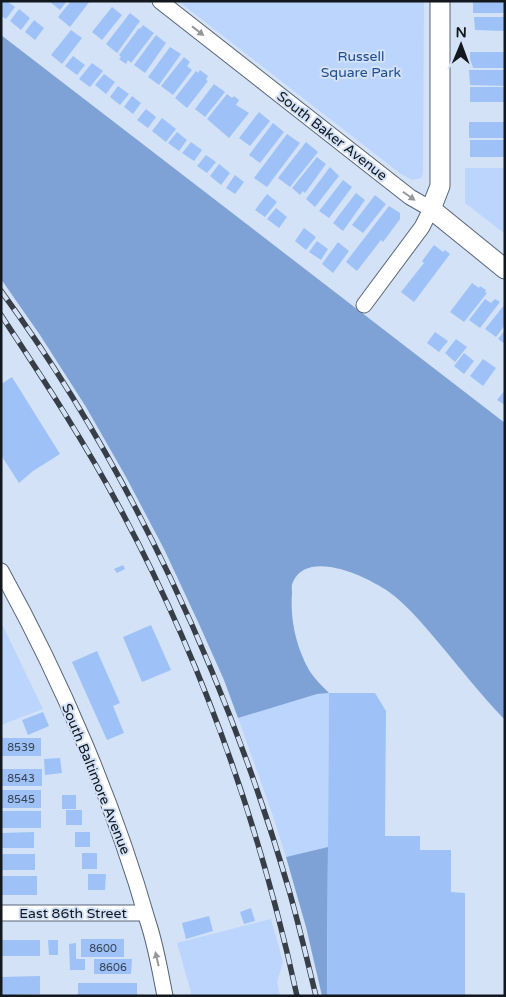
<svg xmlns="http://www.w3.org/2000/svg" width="506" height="997" viewBox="0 0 506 997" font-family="'Varela Round',sans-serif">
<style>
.green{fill:#bbd5fd}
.forest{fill:#7fa2d6}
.building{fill:#9ec2f7}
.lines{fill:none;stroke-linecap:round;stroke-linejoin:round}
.minor-casing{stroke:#586577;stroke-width:17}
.tertiary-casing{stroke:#586577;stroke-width:21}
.minor{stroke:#fff;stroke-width:15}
.tertiary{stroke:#fff;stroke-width:19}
.rail-casing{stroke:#373e48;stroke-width:5.5}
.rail{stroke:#d3e2f7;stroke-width:4;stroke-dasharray:11;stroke-linecap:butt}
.oneway{fill:#95979a}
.labels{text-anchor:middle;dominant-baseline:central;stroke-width:4;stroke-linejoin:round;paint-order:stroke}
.number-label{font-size:11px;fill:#364255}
.park-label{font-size:14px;fill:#224e8d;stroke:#d3e2f7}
.street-label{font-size:14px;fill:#13181f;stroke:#d3e2f7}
</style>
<rect width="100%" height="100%" fill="#d3e2f7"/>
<path class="green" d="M178 1H424L423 174 421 178 412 180 401 174Z
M465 168H505V234L465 203Z
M1 622 43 709 1 725Z
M329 693 328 847 286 857 273 816 238 718 317 694Z
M271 919 283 962 277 982 280 996H192L177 943Z"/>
<path class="forest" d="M1 35 505 423V720C481 695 460 668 438 642 420 621 403 599 378 585 358 573 306 551 293 582 291 585 292 590 292 593 290 620 296 646 309 670 314 678 322 686 329 693L317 694 238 718 224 680 199 624 164 549 126 477 86 407 40 335 1 279Z
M328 847 327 996H322L306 927 286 857Z"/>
<path class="building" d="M3 1H7L15 7 6 19 1 16V4Z
M49 1H67L60 10Z
M71 1H90L70 27 58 17Z
M473 1H505V13H473Z
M112 7 122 15 102 40 92 32Z
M19 9 30 18 21 30 10 21Z
M130 13 140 21 117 53 106 44Z
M474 17H505V31L475 30Z
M34 20 44 28 35 40 25 32Z
M143 25 154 33 131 63 128 60 126 64 119 59 121 57 119 55 139 28 140 29Z
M71 30 82 38 62 64 51 55Z
M156 35 166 43 145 73 134 65Z
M170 47 181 54 159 85 148 77Z
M470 52H505V68H470Z
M73 56 85 65 77 75 65 66Z
M184 57 190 62 187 66 192 70 173 95 161 86Z
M92 63 103 71 90 87 79 79Z
M200 70 208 76 206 80 208 81 187 108 175 98 196 71 198 73Z
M469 70H505V86L470 85Z
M104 74 115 82 106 94 95 85Z
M214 84 225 92 205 117 195 109Z
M118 86 129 94 120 105 110 97Z
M470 87H505V102H470Z
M227 94 232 98 234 96 239 100 236 105 249 113 229 138 207 119Z
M132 96 141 103 133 114 124 107Z
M146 109 156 117 148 128 137 120Z
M259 112 270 121 250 146 239 138Z
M162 118 176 129 166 142 152 131Z
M469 122H505V138H469Z
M273 123 284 132 260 163 249 155Z
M177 132 187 140 179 151 168 143Z
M287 134 300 143 267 187 254 178Z
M470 140H505V157H470Z
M191 142 202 150 194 161 182 153Z
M306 142 318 152 290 187 278 178Z
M206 155 216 162 207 173 197 166Z
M317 157 326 164 305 193 303 191 300 195 292 188Z
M219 164 230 173 221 185 210 176Z
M330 167 339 176 315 207 306 199Z
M235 175 244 182 235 194 226 188Z
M343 180 352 187 329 218 319 211Z
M356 193 365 200 343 231 333 223Z
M267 194 277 202 265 217 255 210Z
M375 195 386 204 363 233 352 225Z
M389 206 400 213V219L383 242 381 240 357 271 346 262Z
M276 208 287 217 279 228 267 219Z
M304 228 316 237 306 250 295 241Z
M317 241 328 249 321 260 309 252Z
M338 242 349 251 333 273 322 264Z
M434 245 443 252 445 250 450 254 414 302 401 292 424 263 422 261Z
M472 283 479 288 480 286 486 290 485 292 487 293 464 322 450 312Z
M485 299 491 303 495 299 500 302 480 328 469 320Z
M505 304V325L496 337 485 329Z
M505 330V344L498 339Z
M435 332 448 341 439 352 427 343Z
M456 339 467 347 455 362 445 353Z
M464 353 474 361 464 374 454 366Z
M483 359 496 368 483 386 470 376Z
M12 377 60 454 33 471 19 483 1 455V384Z
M505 390V405L497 400Z
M123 565 125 569 117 573 114 569Z
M151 625 171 670 142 682 123 637Z
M97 651 120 703 113 706 124 733 107 740 72 662Z
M329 693H375L386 711 385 836H420V850H451V892L465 893V996H327Z
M43 712 49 726 28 735 22 720Z
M1 738H41V756H1Z
M60 758 62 773 45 775 44 759Z
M1 769H42V786H1Z
M1 790H41V808H1Z
M62 795H76V809H62Z
M66 810H82V825H66Z
M1 811H41V828H1Z
M34 832V848H1V833Z
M75 832H90V847H75Z
M82 853H97V869H82Z
M1 854H35V870H1Z
M88 874H106L105 890H88Z
M1 876H37V895H1Z
M251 908 255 921 244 924 240 912Z
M209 916 213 931 186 939 182 923Z
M81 939H124V957H81Z
M1 940H40V956H1Z
M48 940H58V955H49Z
M76 943V959H85V970H70L69 944Z
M94 959H132L131 974H94Z
M40 976V994L1 995V977Z
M78 983H137V996H78Z"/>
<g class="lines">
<defs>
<path id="minor" d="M160 1 410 197 431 209 422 227 364 305
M1 571C61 679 114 803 148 922 156 946 160 971 165 996
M1 913H145"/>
<path id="tertiary" d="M440 1V186L431 209 505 269"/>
</defs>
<use href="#minor" class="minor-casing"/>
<use href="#tertiary" class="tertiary-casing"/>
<use href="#minor" class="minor"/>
<use href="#tertiary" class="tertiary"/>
<defs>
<path id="rail" d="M1 291C130 467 228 681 289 890 299 925 307 960 316 996
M1 315C44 380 87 446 123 514 203 664 261 830 297 996"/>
</defs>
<use href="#rail" class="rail-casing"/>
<use href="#rail" class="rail"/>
</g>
<defs><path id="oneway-solid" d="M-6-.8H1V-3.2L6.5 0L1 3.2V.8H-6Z" transform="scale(1.25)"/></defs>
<g class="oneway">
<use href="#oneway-solid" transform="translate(198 31) rotate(38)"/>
<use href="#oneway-solid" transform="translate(409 196) rotate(35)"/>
<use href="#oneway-solid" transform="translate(157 959) rotate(-103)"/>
</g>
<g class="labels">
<g class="number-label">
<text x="21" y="747">8539</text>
<text x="21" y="778">8543</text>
<text x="21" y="799">8545</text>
<text x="103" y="948">8600</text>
<text x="113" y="967">8606</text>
</g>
<g class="park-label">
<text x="361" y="56">Russell<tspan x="361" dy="16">Square Park</tspan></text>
</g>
<g class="street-label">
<text transform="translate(332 136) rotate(38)">South Baker Avenue</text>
<text transform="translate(96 779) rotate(68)">South Baltimore Avenue</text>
<text x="73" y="913">East 86th Street</text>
</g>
</g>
<rect width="506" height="997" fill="none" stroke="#13181f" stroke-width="5"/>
<g transform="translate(461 45) rotate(1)" stroke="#d3e2f7" stroke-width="4" paint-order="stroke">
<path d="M0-4L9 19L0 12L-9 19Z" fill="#13181f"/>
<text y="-8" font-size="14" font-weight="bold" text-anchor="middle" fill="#13181f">N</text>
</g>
</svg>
